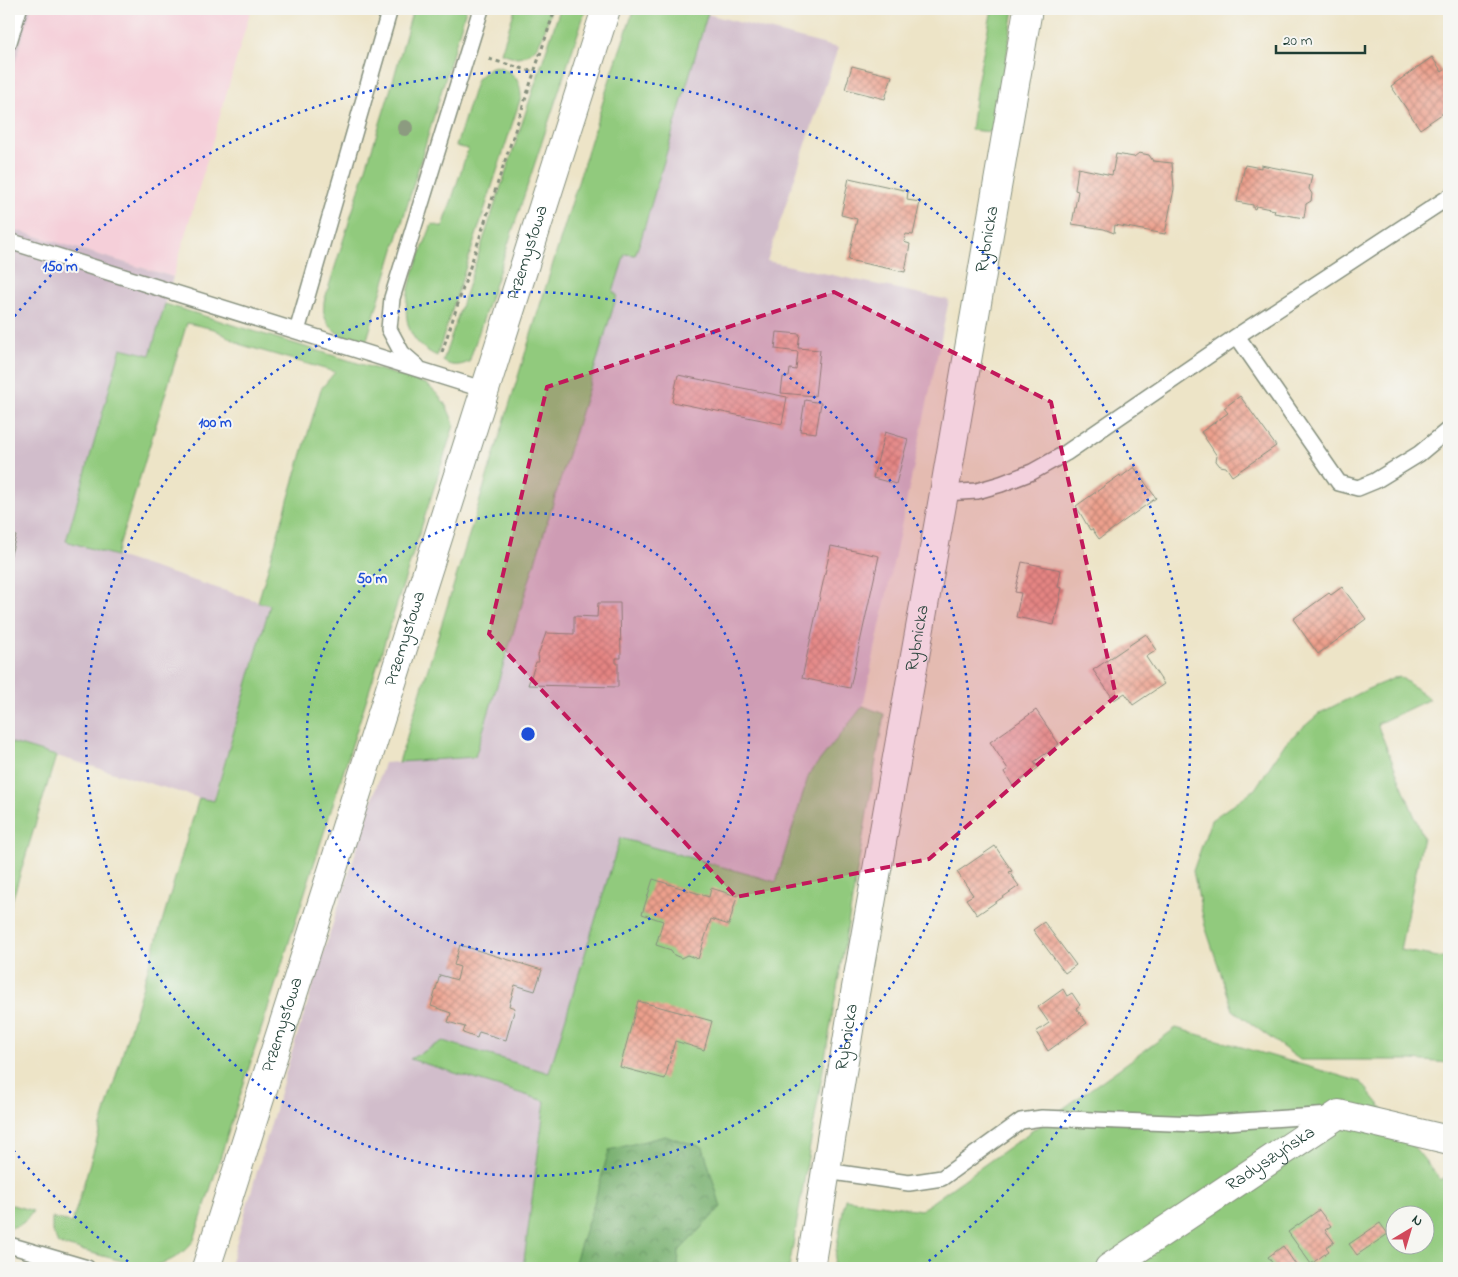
<svg xmlns="http://www.w3.org/2000/svg" width="1458" height="1277" viewBox="0 0 1458 1277" font-family="'Indie Flower',sans-serif">
<style>
.built{fill:#f5cfd9}
.industrial{fill:#d1bdcb}
.green{fill:#91ca7d;stroke:#588458;fill-rule:evenodd}
.forest{fill:url(#forest-crowns);stroke:#4a7650}
.building{fill:url(#building-cross-hatch)}
.lines{fill:none;stroke-linecap:round;stroke-linejoin:round}
.service-casing{stroke:#86907e;stroke-width:18}
.minor-casing{stroke:#86907e;stroke-width:30}
.path{stroke:#86907e;stroke-width:3;stroke-dasharray:4 4;stroke-linecap:butt}
.service{stroke:#fff;stroke-width:15}
.minor{stroke:#fff;stroke-width:28}
.tree{fill:#8c9b80}
.marked{fill:#c2185b;fill-opacity:0.2;stroke:#c2185b;stroke-width:4;stroke-dasharray:10 6;stroke-linejoin:round}
.ring{fill:none;stroke:#1d4ed8;stroke-width:2.5;stroke-dasharray:2.5 5}
.labels{text-anchor:middle;dominant-baseline:central;stroke-width:4;stroke-linejoin:round;paint-order:stroke}
.street-label{font-size:18px;fill:#1f3d34;stroke:#f6f6f2}
.centre{fill:#1d4ed8;stroke:#f6f6f2;stroke-width:2.5}
.ring-label{font-size:15px;text-anchor:middle;font-weight:bold;fill:#1d4ed8;stroke:#f6f6f2;stroke-width:4;stroke-linejoin:round;paint-order:stroke}
</style>
<defs>
<pattern id="forest-crowns" width="20" height="18" patternUnits="userSpaceOnUse" patternTransform="scale(1.25)"><rect width="20" height="18" fill="#74ae6c"/><path d="M2 6a3 3 0 1 1 6 0M12 15a3 3 0 1 1 6 0" fill="none" stroke="#5f8f5a"/></pattern>
<pattern id="building-cross-hatch" width="8" height="8" patternUnits="userSpaceOnUse" patternTransform="scale(1.25)"><rect width="8" height="8" fill="#eda08d"/><path d="M0 0l8 8M0 8l8-8" fill="none" stroke="#bf8474"/></pattern>
</defs>
<rect width="100%" height="100%" fill="#f6f6f2"/>
<filter id="ink" filterUnits="userSpaceOnUse"><feTurbulence type="fractalNoise" baseFrequency=".02" numOctaves="2"/><feDisplacementMap in="SourceGraphic" scale="10" xChannelSelector="R" yChannelSelector="G"/><feConvolveMatrix kernelMatrix="1 2 1 2 8 2 1 2 1" color-interpolation-filters="sRGB"/></filter>
<filter id="wash" filterUnits="userSpaceOnUse"><feTurbulence type="fractalNoise" baseFrequency=".0096" numOctaves="4" result="noise"/><feDisplacementMap in="SourceGraphic" scale="20" xChannelSelector="R" yChannelSelector="G"/><feGaussianBlur stdDeviation="1.12" result="paint"/><feColorMatrix in="noise" values="0 0 0 0 0 0 0 0 0 0 0 0 0 0 0 0 0 1.4 0 .05"/><feComposite in="paint" operator="in"/></filter>
<g filter="url(#wash)">
<rect width="100%" height="100%" fill="#ede4c7"/>
<path class="built" d="M31 9H251L173 277 9 228V83Z"/>
<path class="industrial" d="M9 9H31L9 83Z
M707 14 838 48 767 261 949 300 863 706 809 774 776 882 620 839 549 1074 443 1041 411 1059 545 1101 523 1268H229L290 1058 384 763 475 757 617 295 613 292 625 253 635 255 641 239Z
M9 228 173 277 150 355 121 348 66 540 270 605 213 802 9 742Z"/>
<path class="green" d="M413 9H466L365 346C350 341 328 332 324 314 323 311 324 306 324 302L391 88Z
M515 9H551C545 28 542 55 517 57 512 57 506 54 501 53Z
M560 9H586L469 362C460 366 451 367 443 361Z
M634 9H709L641 239 635 255 625 254 613 292 617 295 475 757 399 762 609 82Z
M992 9H1014L996 125 991 132 971 130 977 83Z
M496 66C513 71 521 80 521 97L437 356C380 330 417 266 432 224L443 227 468 149 456 146 477 79 489 68Z
M165 304 426 384C442 397 448 406 454 425L194 1240C181 1257 166 1265 144 1267L58 1244 52 1230V1218L72 1223 199 798 214 801 270 605 258 602 321 389 335 372 242 345 214 329 187 323 116 556 66 541 121 348 150 355Z
M1399 676 1430 699 1377 724 1423 837 1400 950 1449 959V1063L1412 1060H1300L1233 1010 1205 926 1193 871 1211 820 1255 789 1286 742 1320 713 1368 689Z
M863 706 884 714 789 1268H523L545 1101 410 1059 443 1041 549 1073 620 838 776 882 809 774Z
M9 742 56 756 9 911Z
M1176 1028 1361 1082 1441 1180 1449 1174V1268H833L845 1199 921 1210ZM1396 1214H1426V1244H1396Z
M9 1204 33 1211C27 1220 20 1228 9 1227Z"/>
<path class="forest" d="M665 1136 703 1147 721 1207 679 1251 678 1268H573L594 1203 609 1150Z"/>
<g id="blocks">
<path class="building" d="M1432 57 1442 72 1449 67V109L1420 129 1391 86Z
M852 66 892 76 885 99 845 89Z
M1139 153 1149 155 1153 161 1172 163 1174 189 1165 234 1115 225 1114 233 1104 229 1072 224 1078 191 1075 190 1078 168 1112 175 1116 154 1134 157Z
M1245 165 1261 168V165L1312 175 1309 189 1312 194 1311 201 1306 204 1304 218 1274 213 1275 210 1256 206 1255 209 1253 208V205L1237 202Z
M849 178 908 191 907 200 920 202 913 235 906 234 904 242 910 244 905 272 848 260 857 219 841 215Z
M777 332 800 334 798 348 820 350 815 396 781 393 783 377H789L790 369 796 370 798 352 775 349Z
M678 375 787 397 782 424 672 402Z
M1240 396 1276 446 1232 476 1226 467 1220 466 1216 461 1217 456 1201 432 1228 413 1224 408Z
M805 400 821 403 816 433 800 431Z
M885 432 908 439 896 484 873 478Z
M1134 467 1156 498 1099 539 1092 529 1090 530 1076 506 1120 475 1121 477Z
M9 534 16 536 9 561Z
M831 546 879 556 850 688 802 678Z
M1022 562 1061 570 1058 587 1062 588 1054 625 1016 617 1021 593 1015 592Z
M1342 587 1366 619 1318 654 1293 619 1329 593 1331 595Z
M598 603H620L621 658H616V663H618V687L528 685 536 662H539L538 655 546 633 574 634V616L597 617Z
M1146 634 1157 650 1146 657 1164 684 1133 705 1125 693 1114 700 1093 670Z
M1036 710 1059 744 1034 762 1038 768 1013 786 1004 772 1008 769 990 742Z
M995 846 1012 871 1009 872 1019 886 977 915 966 899 973 895 957 872Z
M653 879 709 897 711 888 737 896 729 925 711 919 698 959 687 955 681 958 674 955 671 950 656 945 663 921 642 914Z
M1044 922 1076 965 1065 973 1033 930Z
M460 945 542 970 535 991 515 985 509 1006 515 1008 506 1040 479 1032 477 1038 463 1033 465 1027 448 1022 451 1013 431 1006 440 975 457 980 460 967 454 965Z
M1063 989 1067 996 1072 993 1080 1005 1076 1008 1087 1023 1048 1051 1036 1032 1049 1023 1038 1007Z
M638 1001 712 1021 704 1050 675 1041 665 1079 620 1067Z
M1319 1210 1331 1226 1325 1230 1334 1242 1326 1247 1329 1251 1311 1264 1288 1232Z
M1380 1223 1388 1234 1357 1255 1349 1244Z
M1283 1246 1298 1268H1276L1268 1257Z"/>
</g>
</g>
<g filter="url(#ink)">
<use href="#blocks" fill-opacity="0" stroke="#86907e" stroke-width="1"/>
<g class="lines">
<defs>
<path id="service" d="M9 42 19 9
M9 241 485 390
M297 331 390 9
M1237 336 1449 197
M417 366 402 353 389 329 392 298 481 9
M944 493 977 491 1001 484 1032 472 1066 453 1237 336 1339 483 1358 488 1375 481 1419 454 1449 429
M826 1171 909 1183 942 1178 1021 1121 1042 1118 1197 1124 1331 1115
M9 1245 87 1268"/>
<g id="minor">
<path id="s1" d="M206 1268 606 9"/>
<path id="s2" d="M810 1268 854 999 944 493 1028 9"/>
<path id="s3" d="M1109 1268 1339 1114 1449 1140"/>
</g>
</defs>
<use href="#service" class="service-casing"/>
<use href="#minor" class="minor-casing"/>
<path class="path" d="M489 59 534 72
M442 352 555 9"/>
<use href="#service" class="service"/>
<use href="#minor" class="minor"/>
</g>
<circle class="tree" cx="405" cy="128" r="8"/>
</g>
<path class="marked" d="M834 292 1051 402 1116 696 929 859 736 897 489 634 547 387Z"/>
<g class="ring">
<circle cx="528" cy="734" r="221"/>
<circle cx="528" cy="734" r="442"/>
<path d="M134 1266A662 662 0 0 1 10 1146M10 322A662 662 0 1 1 922 1266"/>
</g>
<g class="labels">
<g class="street-label">
<text stroke="none"><textPath href="#s2" startOffset="1044">Rybnicka</textPath></text>
<text stroke="none"><textPath href="#s1" startOffset="1065">Przemysłowa</textPath></text>
<text stroke="none"><textPath href="#s1" startOffset="660">Przemysłowa</textPath></text>
<text stroke="none"><textPath href="#s2" startOffset="639">Rybnicka</textPath></text>
<text stroke="none"><textPath href="#s1" startOffset="255">Przemysłowa</textPath></text>
<text stroke="none"><textPath href="#s2" startOffset="234">Rybnicka</textPath></text>
<text stroke="none"><textPath href="#s3" startOffset="195">Radyszyńska</textPath></text>
</g>
</g>
<circle cx="528" cy="734" r="8" class="centre"/>
<g class="ring-label">
<text x="60" y="271">150 m</text>
<text x="215" y="427">100 m</text>
<text x="372" y="583">50 m</text>
</g>
<rect width="1458" height="1277" fill="none" stroke="#f6f6f2" stroke-width="30"/>
<g transform="translate(1410 1230) rotate(38)"><circle r="24" fill="#f6f6f2" stroke="#a0aca6"/>
<path d="M0-4L9 19L0 12L-9 19Z" fill="#d1495b"/>
<text y="-8" font-size="14" font-weight="bold" text-anchor="middle" fill="#1f3d34">N</text>
</g>
<path d="M1276 45v8h89v-8" fill="none" stroke="#1f3d34" stroke-width="2.5"/>
<text x="1283" y="45" font-size="15" fill="#1f3d34" stroke="#f6f6f2" stroke-width="4" paint-order="stroke">20 m</text>
</svg>
